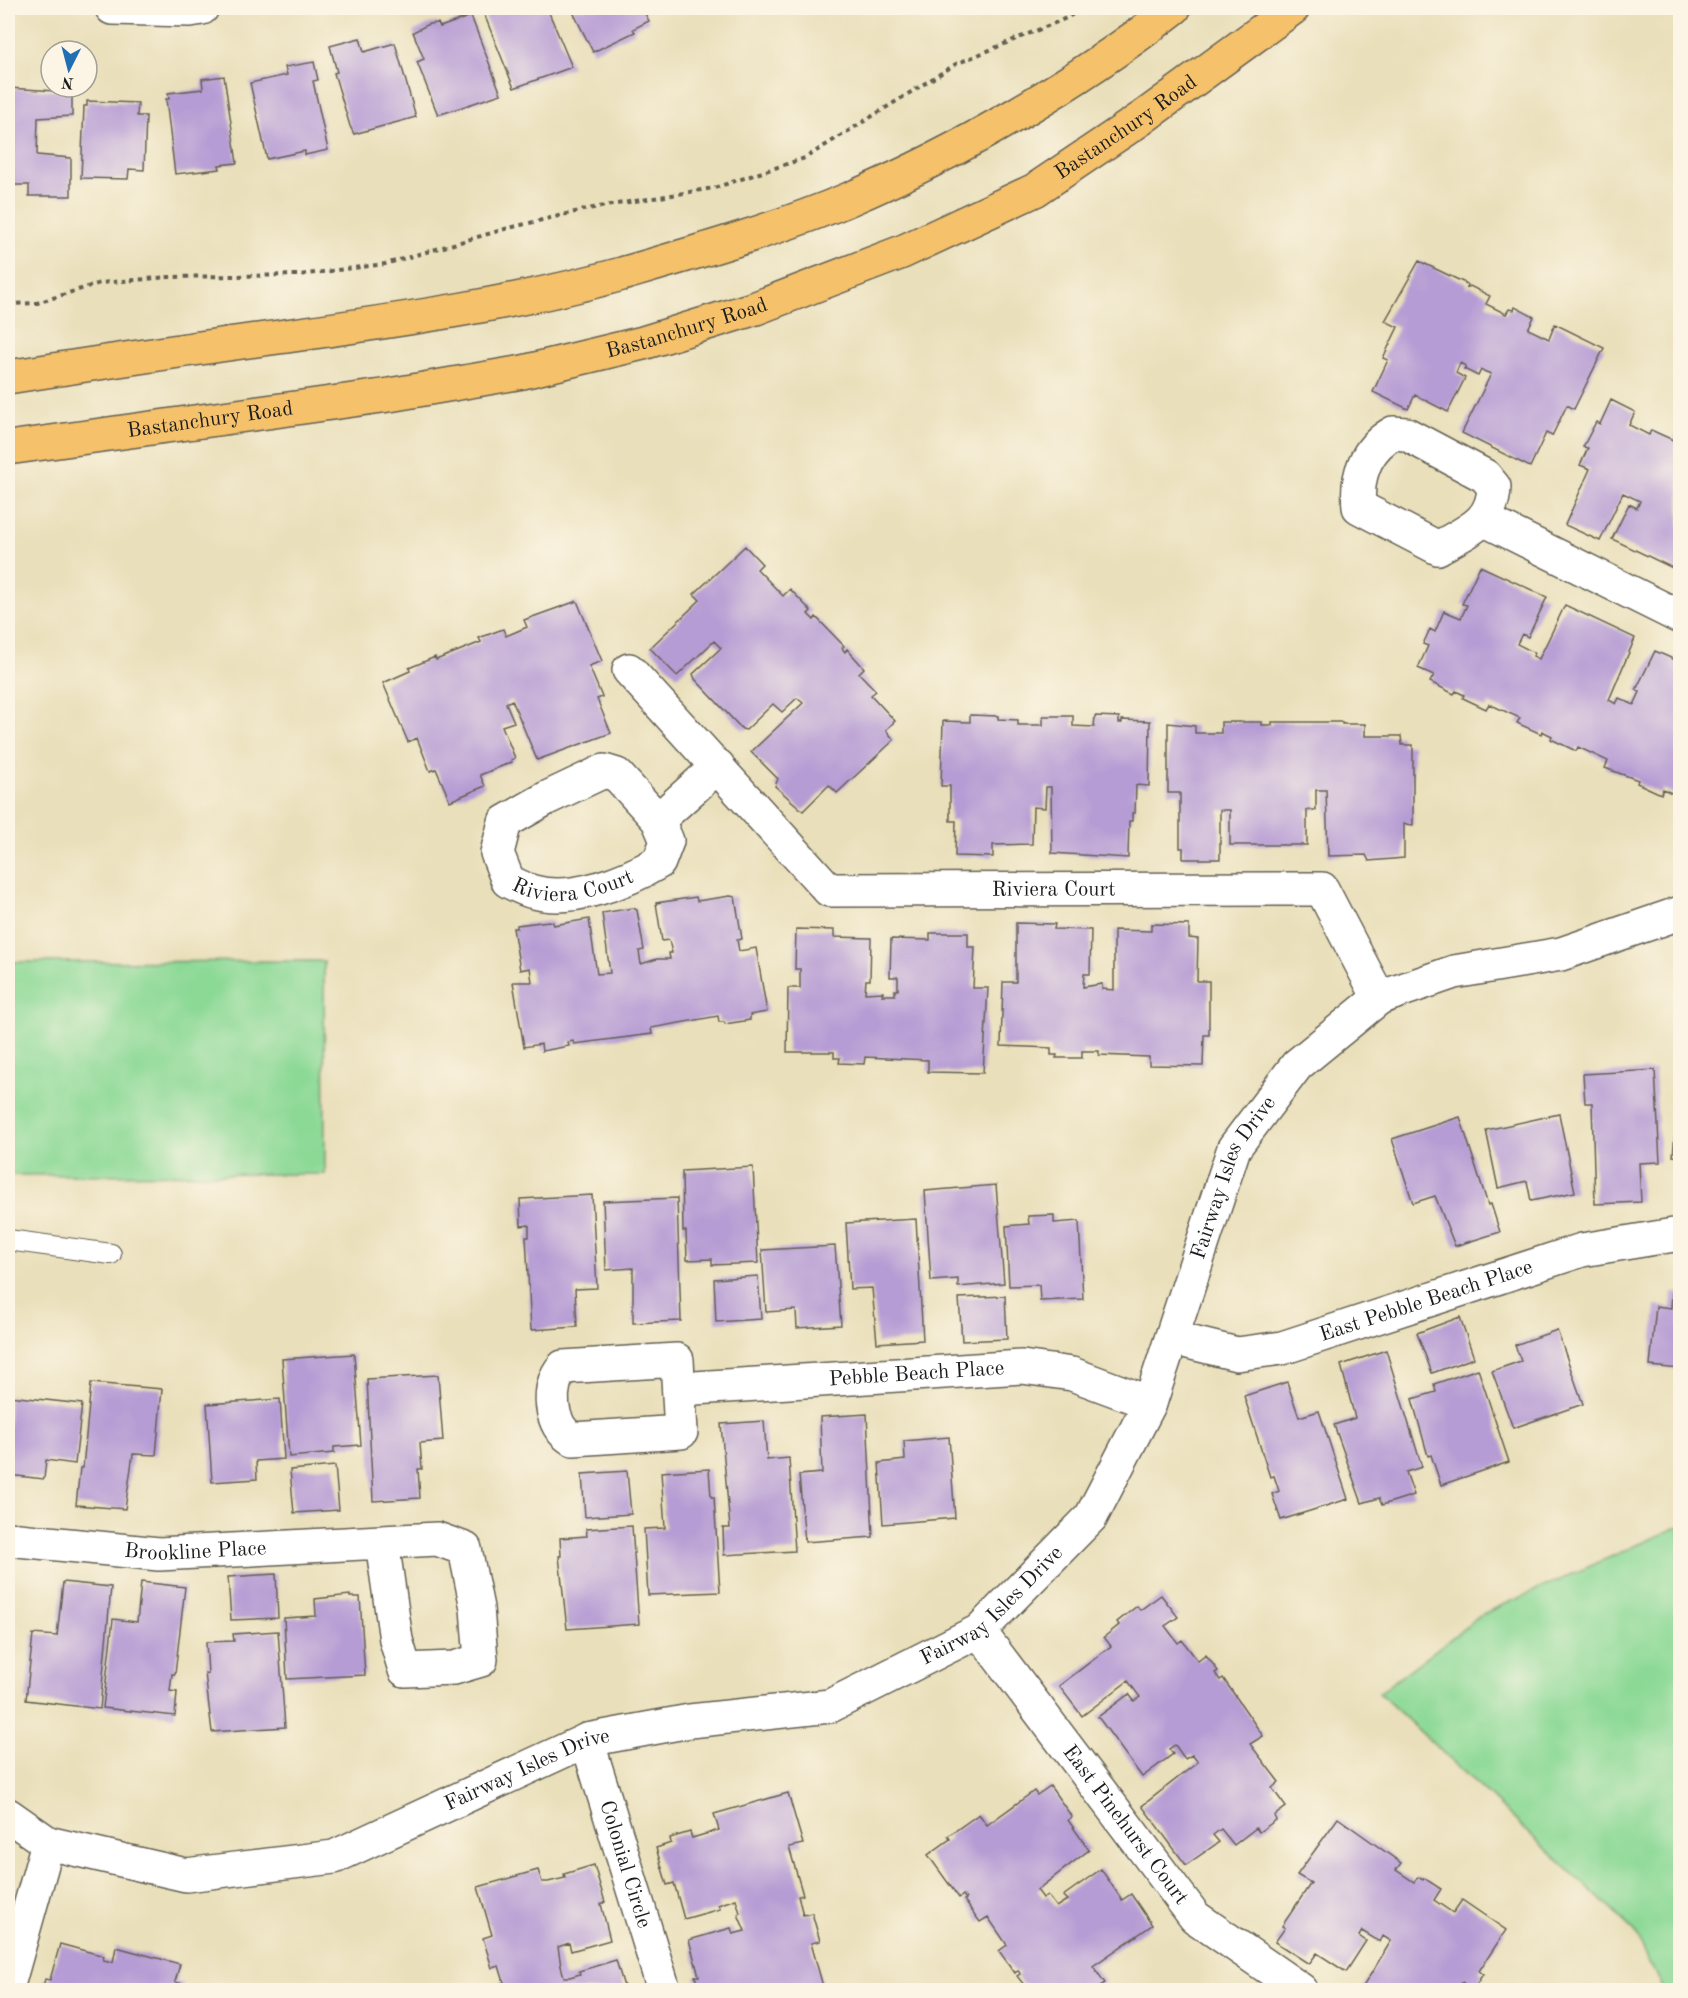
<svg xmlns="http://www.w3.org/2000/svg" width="1688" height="1998" viewBox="0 0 1688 1998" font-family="'Old Standard TT',serif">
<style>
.green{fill:#8cd996;stroke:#547a59;stroke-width:1.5}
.building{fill:#b69cd4}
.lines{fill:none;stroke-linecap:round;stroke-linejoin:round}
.lane-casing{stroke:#646053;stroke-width:22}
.street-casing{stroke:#646053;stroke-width:36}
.primary-casing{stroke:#646053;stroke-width:36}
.path{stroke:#646053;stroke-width:4;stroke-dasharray:4.5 4.5;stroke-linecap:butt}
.lane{stroke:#fff;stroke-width:20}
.street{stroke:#fff;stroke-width:33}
.primary{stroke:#f5c16b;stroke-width:33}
.labels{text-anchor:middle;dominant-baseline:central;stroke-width:4.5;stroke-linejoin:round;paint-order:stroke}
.street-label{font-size:21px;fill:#1c1c1c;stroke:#fcf5e5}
</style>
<rect width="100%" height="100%" fill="#fcf5e5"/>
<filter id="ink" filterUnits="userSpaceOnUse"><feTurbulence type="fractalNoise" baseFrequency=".0167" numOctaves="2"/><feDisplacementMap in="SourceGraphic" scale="12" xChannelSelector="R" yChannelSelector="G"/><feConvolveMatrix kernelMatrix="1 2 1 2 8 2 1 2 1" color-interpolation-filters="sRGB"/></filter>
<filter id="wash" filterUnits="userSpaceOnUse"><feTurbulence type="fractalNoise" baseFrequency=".008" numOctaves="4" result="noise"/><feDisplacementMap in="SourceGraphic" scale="24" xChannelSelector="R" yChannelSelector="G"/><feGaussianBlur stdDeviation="1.35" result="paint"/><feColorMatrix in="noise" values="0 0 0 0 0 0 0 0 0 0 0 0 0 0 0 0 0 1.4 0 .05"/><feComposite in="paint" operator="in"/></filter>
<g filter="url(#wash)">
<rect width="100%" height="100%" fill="#e9dfba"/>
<path class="green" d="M324 961 325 1174 8 1175V962Z
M1680 1526V1990H1663L1635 1932 1379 1693 1483 1614Z"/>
<g id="blocks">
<path class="building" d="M500 8H547L572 67 514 88 484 14Z
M571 8H642L649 21 633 29 635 32 593 52Z
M471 16 501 94 438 115 417 62 424 59 413 32 429 24 438 23 440 27Z
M360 38 364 52 395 43 416 117 354 134 350 126 334 73 337 72 330 46Z
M314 62 318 80 313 81 328 150 305 155V151L267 159 250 83 287 75 285 67Z
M224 76 237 163 219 165 220 169 175 174 166 99H169L168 93 203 89 202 79Z
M8 88 72 92V116L38 118 37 155 71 158V196H29V185H8Z
M87 101 138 103 137 116H146L144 170 129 169 128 179 81 178 84 106H87Z
M1419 261 1467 284 1466 288 1470 286 1490 296 1486 304 1506 314 1509 309 1514 310 1515 307 1534 317 1528 329 1549 339 1555 324 1604 348 1574 409 1567 405 1552 436 1546 433 1530 467 1462 433 1491 374 1481 370 1478 376 1464 369 1466 366 1460 363 1456 373 1465 378 1448 412 1415 395 1408 409 1373 392 1388 360 1383 358 1398 327 1385 321Z
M1611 400 1635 412 1629 425 1649 435 1651 430 1673 440 1677 432 1680 434 1679 571 1612 539 1629 504 1637 508 1640 501 1623 493 1600 541 1565 525 1590 469 1580 465 1588 448 1583 447 1596 422 1600 424Z
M745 546 762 564 757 569 783 596 790 589 811 611 808 614 814 620 816 617 844 646 842 648 845 652 847 649 864 668 859 673 876 691 871 695 895 721 886 730 894 740 837 793 829 785 803 811 775 786 778 779 751 752 803 703 797 698 782 712 773 704 746 730 742 729 695 679 693 674 721 648 714 641 677 676 650 648 700 600 694 594Z
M1480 566 1547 597 1528 637 1522 634 1517 644 1535 653 1533 656 1539 659 1565 605 1635 638 1609 700 1616 704 1619 698 1634 705 1640 692 1636 690 1655 651 1680 662V797L1663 789 1661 794 1637 783 1638 780 1605 768 1608 761 1578 747 1576 751 1551 739 1552 736 1542 731 1541 734 1517 723 1520 718 1489 704 1486 709 1463 698 1464 695 1456 691 1454 694 1430 682 1434 675 1418 668 1428 646 1423 644 1430 629 1435 632 1444 611 1461 618 1467 605 1462 604Z
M577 601 602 661 589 666 602 697 597 699 611 733 537 760 512 700 506 703 514 722 502 726 515 758 511 760 512 762 480 775 485 786 450 801 436 769 430 771 417 738 408 742 383 683 410 671 409 668 435 657 436 660 481 642 479 638 503 629 506 636 527 627 524 620Z
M970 715 998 716V719L1018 720V725H1043V716H1073V726L1094 727 1095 716 1119 717V723H1122V720L1150 721 1149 786 1136 785 1135 813H1132V821H1129L1128 858 1052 853 1051 787H1046L1045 808 1033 807 1032 844 993 845V857L955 856 956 821H950V786H941L943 721 970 722Z
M1221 722H1262V725H1272V722H1342V724H1365V736H1401L1402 745H1413V825L1404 824V858L1369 861 1366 855 1328 856 1326 790H1316V810H1307V845H1230V810H1220V859H1183V848H1180V793H1168V723L1195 726V733H1221Z
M730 896 735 897 742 939 737 940 739 951 756 948 767 1012 750 1015V1020L725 1024 724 1022H719L718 1016 651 1028 652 1034 574 1044 573 1041 568 1042 569 1046 542 1051 541 1044 524 1047 513 982H532L530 968 520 970 513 928H517V925L549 921 553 922V925L589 919 597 974 610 973 602 913 633 908 637 910 644 950 639 951 641 964 657 959H670L669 953H672L669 940 662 941 656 903 696 897 697 901Z
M1016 923 1055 924 1054 929 1091 930 1090 974H1084L1083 987 1102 984V989L1114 990V930L1151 931V924L1189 925V938L1198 939 1197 981H1209V1035H1204L1203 1066 1149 1065V1057L1099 1055V1051H1082V1058H1056L1057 1055H1051V1048L1001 1046 1003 982H1016Z
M796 929 834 930V937L871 938 870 980H866L865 993 883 992 882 995H895V990H898V977H890L891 939 930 940V933H968V947H975L973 988H988L983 1073 928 1072V1060L865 1057 864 1064 839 1063 840 1058H834V1052H787L788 988H800V969H795Z
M1655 1070 1660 1162 1639 1163 1641 1202 1595 1204 1592 1103H1585L1583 1074Z
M1678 1096 1680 1097V1157L1673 1156Z
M1559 1114 1575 1192 1531 1201 1527 1181 1498 1188 1486 1130Z
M1460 1117 1488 1205 1491 1204 1500 1232 1455 1246 1435 1196 1413 1203 1392 1139Z
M753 1167 758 1263 712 1265V1259L687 1260 686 1231H683L682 1171Z
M996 1185 1004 1283 958 1287V1279L931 1281 925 1191Z
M592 1195 597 1288 575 1289 577 1327 531 1330 526 1237H529V1225L521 1226 520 1199Z
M677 1198 681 1321 633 1323V1268L606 1270 603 1201Z
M1054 1215V1223L1079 1221 1083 1299 1040 1301 1039 1285 1009 1286 1006 1226 1029 1224 1028 1216Z
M916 1219 923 1340 877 1343 872 1288 850 1289 846 1223Z
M835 1246 841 1325 797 1328 796 1310 766 1312 762 1250Z
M758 1276 761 1319 716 1322 714 1279Z
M1672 1293H1680V1369L1650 1366 1656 1306 1671 1308Z
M1005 1296 1007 1339 962 1341 959 1298Z
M1460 1317 1474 1358 1432 1373 1417 1333Z
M1557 1330 1583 1404 1513 1428 1492 1371 1521 1361 1515 1345Z
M1386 1350 1422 1467 1406 1472 1414 1495 1382 1505 1379 1498 1362 1503 1334 1425 1355 1418 1341 1365Z
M354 1354 361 1445 334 1447V1453L289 1457 282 1359Z
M1478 1369 1509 1462 1441 1485 1431 1455 1428 1456 1412 1399 1436 1392 1434 1384Z
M438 1375 443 1441 420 1443 422 1469H418L420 1498 373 1501 367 1379Z
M1287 1382 1299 1417 1319 1411 1348 1499 1281 1520 1272 1494 1279 1491 1274 1476 1270 1477 1244 1396Z
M91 1383 162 1389 156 1455 133 1454 125 1509 76 1505 80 1468H83Z
M9 1396 82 1404 75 1464 46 1460 44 1479 8 1475Z
M280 1399 284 1459 256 1461 257 1479 212 1482 207 1404Z
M867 1414 873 1537 805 1542 799 1475 822 1473 820 1417Z
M764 1421 767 1460 789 1458 795 1551 724 1555 723 1528H730L721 1424Z
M949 1437 955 1518 883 1524 879 1463 905 1460 904 1441Z
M335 1466 339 1510 294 1513 290 1470Z
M709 1469 711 1497H714L720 1592 648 1595 644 1529 665 1528 661 1472Z
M627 1471 631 1514 585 1517 582 1474Z
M632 1526 639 1624 567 1629 559 1556H561L560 1538 587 1536 586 1529Z
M276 1574 278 1618 231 1620 228 1577Z
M63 1582 111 1587 100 1709 26 1700 33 1634 57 1636Z
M141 1582 185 1587 175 1674H172L170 1691 177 1692 175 1716 103 1708 113 1619 137 1622Z
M350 1595V1597H360L365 1675 287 1679 284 1618 316 1616 315 1599Z
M1161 1595 1178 1617 1165 1626 1178 1643 1182 1640 1198 1661 1206 1655 1218 1671 1215 1673 1220 1680 1223 1678 1263 1736 1250 1744 1279 1782 1272 1788 1286 1807 1274 1816 1276 1820 1259 1832 1256 1828 1234 1845 1221 1829 1213 1835 1219 1842 1186 1865 1142 1806 1198 1762 1192 1755 1185 1759 1175 1745 1169 1749 1173 1754 1142 1777 1098 1717 1129 1694 1134 1701 1140 1697 1128 1681 1082 1716 1059 1686 1111 1646 1104 1637 1119 1625 1117 1622 1137 1606 1140 1610Z
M278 1631 285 1727 212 1732 205 1673 208 1674 206 1642 234 1641 233 1634Z
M1050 1786 1072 1817 1068 1820 1089 1850 1037 1890 1043 1898 1047 1895 1056 1907 1067 1900 1063 1896 1101 1869 1122 1900 1131 1894 1152 1925 1093 1966 1105 1983 1094 1990H1028L1017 1976 1020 1974 1018 1970 1015 1973 999 1951 1007 1945 988 1917 980 1922 964 1900 966 1899 963 1895 959 1898 928 1855 950 1839 948 1836 979 1814 987 1825 1034 1791 1037 1795Z
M788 1793 803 1844 789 1847 803 1895 798 1896 803 1915 812 1913 820 1941 811 1943 824 1990H699L695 1976H699L689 1940 731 1928 733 1934 745 1931 738 1914 740 1913 736 1899 718 1905 720 1909 684 1919 674 1883 667 1885 656 1848 671 1843 670 1838 690 1832 692 1838 719 1830 714 1814Z
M1338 1818 1401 1863 1396 1870 1414 1882 1418 1877 1423 1880 1424 1878 1441 1889 1434 1900 1453 1913 1462 1900 1506 1930 1479 1971 1483 1974 1473 1990 1462 1982 1457 1990H1361L1391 1941 1383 1936 1380 1942 1362 1931 1359 1936 1366 1941 1346 1972 1317 1953 1309 1964 1275 1942 1285 1928 1282 1926 1311 1883 1297 1875Z
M594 1865 605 1902 601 1904 610 1940 571 1951 569 1943 558 1947 561 1966 564 1977H570L580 1974 579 1971 616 1960 625 1990H500L499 1984 504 1982 499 1966 492 1968 483 1938 492 1935 478 1887 538 1870 542 1882H548L565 1878 564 1874Z
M60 1944 104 1956 103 1960 113 1962 116 1947 180 1964 175 1982 183 1984 181 1990H42L45 1979 50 1980Z"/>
</g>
</g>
<g filter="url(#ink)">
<use href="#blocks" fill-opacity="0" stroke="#646053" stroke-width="1.5"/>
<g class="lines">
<defs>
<path id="lane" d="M8 1240 111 1254"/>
<g id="street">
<path d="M112 8 190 10 202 8"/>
<path d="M1393 433 1406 434 1485 476 1494 487C1493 524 1466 531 1438 548L1359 507C1356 476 1365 449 1393 433Z"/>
<path d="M1485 520 1680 617"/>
<path id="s1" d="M629 670 829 890 1322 889 1379 998"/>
<path id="s2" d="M658 820 617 775 604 771 547 798 505 822 497 853 508 881C516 885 525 890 534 892 572 903 627 881 659 862L667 841 658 820 718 766"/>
<path id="s3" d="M1172 1338 1237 1354 1282 1348 1582 1250 1680 1234"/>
<path d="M677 1360 681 1432 573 1439C549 1428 546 1385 563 1367Z"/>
<path id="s4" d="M679 1389 1022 1367 1072 1374 1150 1403"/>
<path id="s5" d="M8 1539 159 1554 437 1539 465 1549 477 1608 481 1660 454 1668 405 1670 396 1640 382 1542"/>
<path id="s6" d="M979 1631 1195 1917 1301 1990"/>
<path id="s7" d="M587 1740 664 1990"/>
<path id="s8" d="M8 1815 48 1843 186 1875 334 1857 587 1740 690 1721 830 1706 979 1631 1091 1517 1150 1403 1234 1148 1297 1065 1379 998 1454 972 1561 954 1680 913"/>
<path d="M8 1985 48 1843"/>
</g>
<g id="primary">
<path d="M8 377C98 363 188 349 279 337 393 321 511 305 622 274 694 253 778 229 847 200 958 153 1079 82 1174 8"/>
<path id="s9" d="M8 448 389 395 523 372 643 343 756 308 902 252 1035 190 1142 118 1293 8"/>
</g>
</defs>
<use href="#lane" class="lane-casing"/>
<use href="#street" class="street-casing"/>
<use href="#primary" class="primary-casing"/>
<path class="path" d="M8 304 37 303 100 283 169 277 299 275 385 264 505 229 587 209 714 188 805 158 956 64 1069 17 1080 8"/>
<use href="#lane" class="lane"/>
<use href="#street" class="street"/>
<use href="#primary" class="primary"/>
</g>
</g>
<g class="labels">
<g class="street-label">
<text stroke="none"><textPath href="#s9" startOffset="1176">Bastanchury Road</textPath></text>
<text stroke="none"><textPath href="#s9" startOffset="690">Bastanchury Road</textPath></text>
<text stroke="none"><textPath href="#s9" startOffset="204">Bastanchury Road</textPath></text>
<text stroke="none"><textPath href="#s2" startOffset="316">Riviera Court</textPath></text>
<text stroke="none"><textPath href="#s1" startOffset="522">Riviera Court</textPath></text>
<text stroke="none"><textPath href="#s8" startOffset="1560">Fairway Isles Drive</textPath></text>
<text stroke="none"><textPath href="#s3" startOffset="264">East Pebble Beach Place</textPath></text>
<text stroke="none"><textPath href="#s4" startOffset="238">Pebble Beach Place</textPath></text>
<text stroke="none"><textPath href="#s5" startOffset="188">Brookline Place</textPath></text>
<text stroke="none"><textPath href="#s8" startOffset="1056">Fairway Isles Drive</textPath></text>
<text stroke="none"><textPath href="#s8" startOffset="552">Fairway Isles Drive</textPath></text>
<text stroke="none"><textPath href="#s6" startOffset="243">East Pinehurst Court</textPath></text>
<text stroke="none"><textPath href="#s7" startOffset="130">Colonial Circle</textPath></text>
</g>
</g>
<rect width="1688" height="1998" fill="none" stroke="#fcf5e5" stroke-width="30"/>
<g transform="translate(69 69) rotate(186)"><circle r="28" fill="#fcf5e5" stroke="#a29e95" stroke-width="1.5"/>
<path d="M0-4.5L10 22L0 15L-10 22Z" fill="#1f6fb2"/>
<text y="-9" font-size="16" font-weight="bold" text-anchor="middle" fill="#1c1c1c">N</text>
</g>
</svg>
